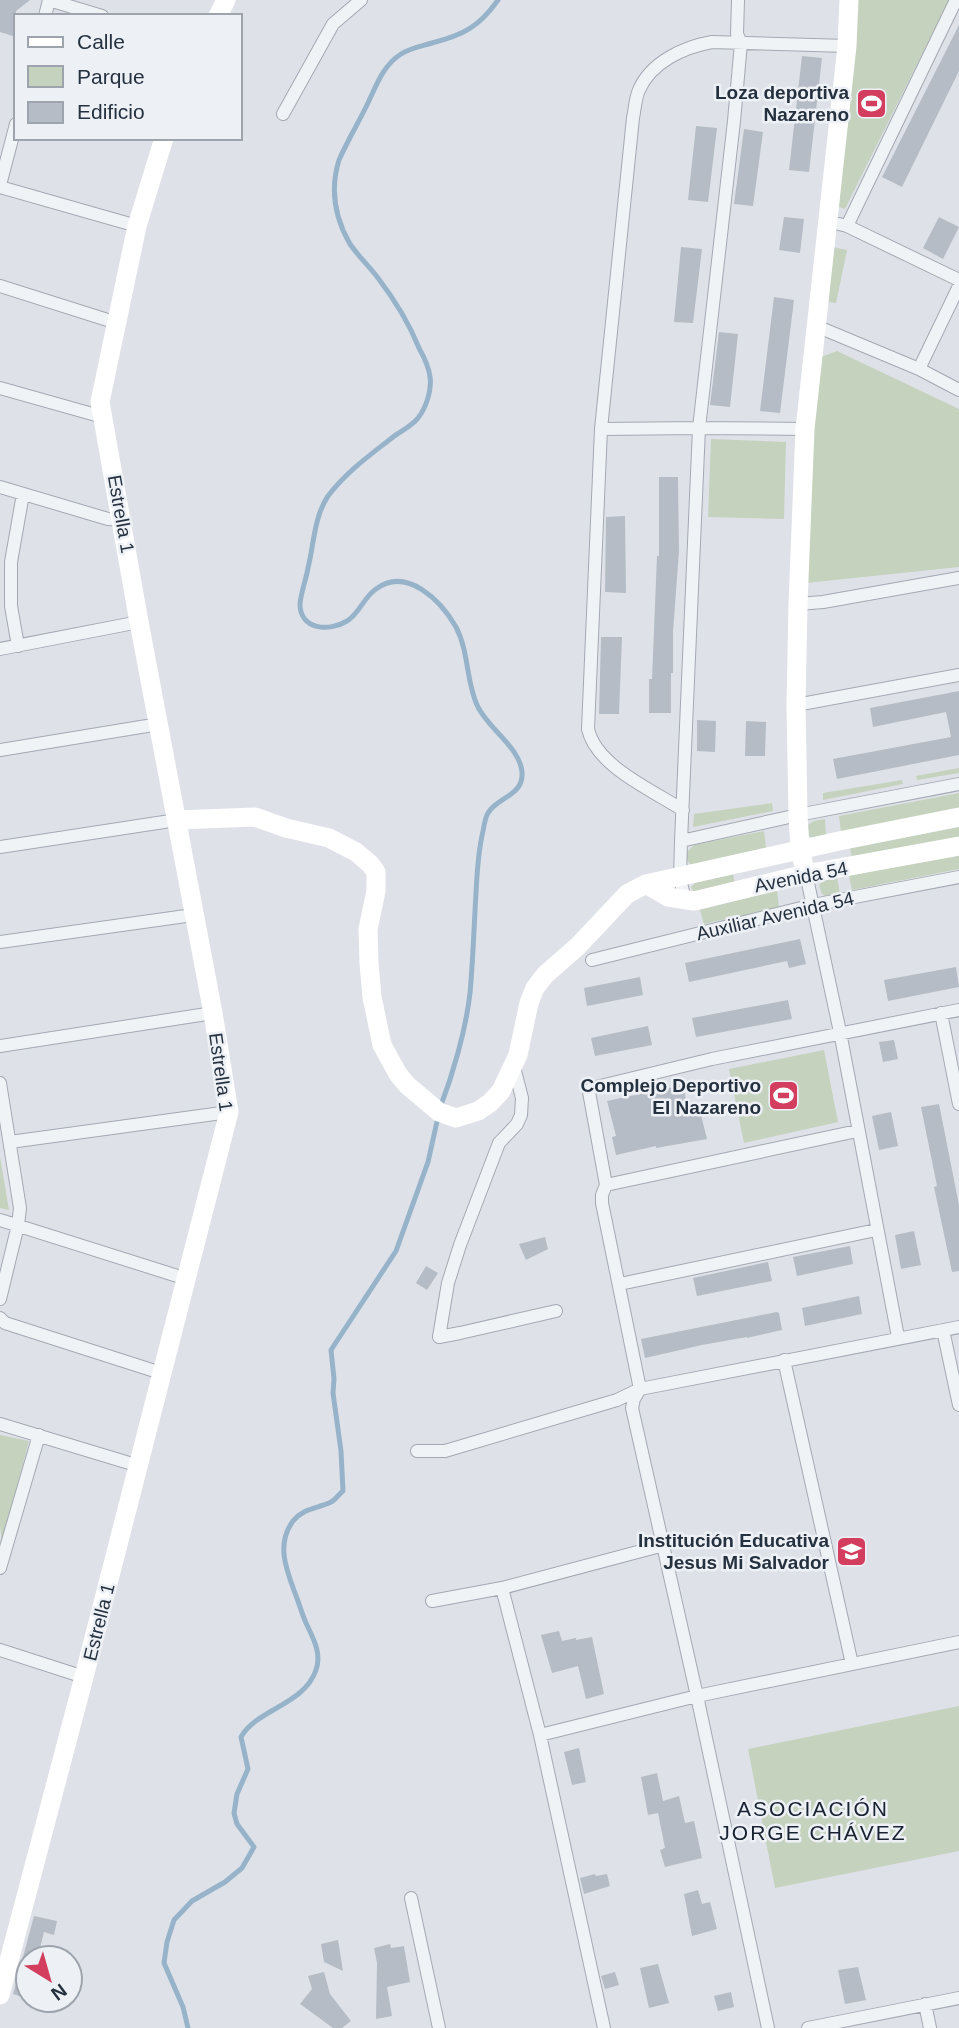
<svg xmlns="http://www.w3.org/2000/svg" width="959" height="2028" viewBox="0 0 959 2028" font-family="Helvetica,sans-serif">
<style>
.green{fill:#c5d2be}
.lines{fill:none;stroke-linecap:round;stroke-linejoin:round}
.stream{stroke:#97b3ca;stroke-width:5}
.building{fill:#b5bcc5}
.street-casing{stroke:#a3a9b2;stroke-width:14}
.street{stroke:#f0f3f6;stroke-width:12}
.secondary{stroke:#fff;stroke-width:19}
.labels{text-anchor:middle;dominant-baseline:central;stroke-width:5;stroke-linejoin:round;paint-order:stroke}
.poi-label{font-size:19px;font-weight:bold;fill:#26313f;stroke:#edf1f6;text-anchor:end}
.street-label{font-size:19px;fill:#26313f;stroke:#edf1f6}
.neighbourhood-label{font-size:21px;letter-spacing:2px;fill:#192230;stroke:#edf1f6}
</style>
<rect width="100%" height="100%" fill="#dee2e8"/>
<path class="green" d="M855 0H949L845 209 839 207Z
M833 247 847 250 836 303 828 302Z
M837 351 959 409V567L806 583 813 428 821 357Z
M711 439 786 442 784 519 708 517Z
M959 768V773L917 780 916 776Z
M902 780 903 784 823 800V793Z
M959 793V810L841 832 839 816Z
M772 803 773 811 693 827 694 814Z
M825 819 826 836 812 838 809 836 808 825 814 821Z
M959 827V837L852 858 850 848Z
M764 831 766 848 691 865 686 859 687 852 694 845Z
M959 854V869L852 890 849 876Z
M733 874 735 884 694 892 691 887 695 883Z
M837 878 840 893 825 896 822 894 819 886C823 879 830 880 837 878Z
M777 890 779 907 704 924 700 910Z
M824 1050 838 1122 744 1143 729 1069Z
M0 1157 9 1210 0 1208Z
M0 1435 29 1441 2 1543 0 1526Z
M959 1706V1851L775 1888 748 1749Z"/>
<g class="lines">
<path class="stream" d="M440 1108C453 1074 466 1029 470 993 473 960 474 926 476 893 477 872 478 852 483 831 484 826 485 818 488 813 497 797 524 796 522 772 520 747 487 728 477 705 466 681 469 652 456 627 441 601 407 566 376 589 364 597 359 614 347 621 329 632 300 630 300 604 301 592 306 580 308 568 314 544 314 517 328 496 346 472 370 455 393 437 401 431 412 426 418 418 426 408 432 390 430 377 429 367 424 357 419 348 409 323 394 299 378 278 369 266 358 256 350 244 335 218 330 189 339 160 347 142 357 125 366 107 376 87 382 66 401 54 410 48 422 46 432 43 463 35 479 27 498 0
M188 2028 183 2007 164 1963 167 1942 174 1920 192 1901 225 1882 242 1868 254 1847 237 1824 234 1813 237 1794 248 1769 241 1737C257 1709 304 1705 316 1670 322 1653 313 1638 306 1623 302 1614 299 1603 295 1593 286 1569 276 1544 293 1521 305 1507 317 1509 331 1502 335 1500 339 1494 343 1491L341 1451 333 1393 334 1379 331 1350 396 1251 428 1162 438 1117"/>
</g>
<path class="building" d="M0 0H30L16 11V37L0 32Z
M959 25V71L902 187 882 177Z
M802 56 822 58 809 172 789 170Z
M696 126 717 128 708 202 688 200Z
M744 129 763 132 753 206 734 204Z
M784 217 804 219 800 253 779 250Z
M939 217 959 227 943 259 923 248Z
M681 247 702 249 693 323 674 322Z
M774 297 794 300 780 413 760 411Z
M719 332 738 334 730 407 710 405Z
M659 477H678L679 551 673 632V673H671V713H649V679H652L657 556H659Z
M625 516 626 593 605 592 606 517Z
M601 637H622L619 714H599Z
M959 691V755L837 779 833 759 951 737 946 712 873 727 870 708Z
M697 720 716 721 715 752 697 751Z
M746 721 766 722 765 756H745Z
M800 939 806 964 789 968 787 961 689 982 685 963Z
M956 967 959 987 888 1001 884 980Z
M640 977 643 995 587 1006 584 988Z
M788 1000 792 1019 696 1037 692 1018Z
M648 1026 652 1045 595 1056 591 1038Z
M894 1040 898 1059 883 1062 879 1042Z
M683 1085 688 1110 699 1107 707 1139 656 1148V1146L616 1155 612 1137 616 1136 607 1101Z
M939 1104 959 1205V1271L952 1272 934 1187 937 1186 921 1107Z
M891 1112 898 1146 879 1150 872 1116Z
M914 1231 921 1265 901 1269 895 1235Z
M545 1237 548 1249 526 1260 519 1244Z
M850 1246 853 1264 797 1276 793 1257Z
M768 1262 772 1281 697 1296 693 1278Z
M426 1266 438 1273 427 1290 416 1283Z
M859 1296 862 1314 805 1326 802 1308Z
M777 1312 779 1313 782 1330 747 1338V1337L702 1345 645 1358 641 1339Z
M559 1631 562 1641 576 1638V1640L592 1637 604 1694 586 1699 578 1666 552 1673 541 1635Z
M579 1748 586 1782 572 1785 564 1752Z
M657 1773 663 1801 679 1796 685 1823 694 1821 702 1858 665 1867 660 1850 665 1848 658 1813 648 1815 641 1777Z
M595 1874 596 1876 607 1874 610 1886 584 1894 580 1878Z
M698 1890 702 1904 710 1902 717 1929 692 1936 684 1894Z
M34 1916 57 1921 54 1935 44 1932 38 1957 28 1955V1999L13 1994Z
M338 1940 343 1971 324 1962 321 1944Z
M390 1944 391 1948 404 1946 410 1982 387 1987 392 2016 376 2019 377 1963 374 1948Z
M658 1964 669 2003 649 2008 640 1968Z
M858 1967 866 2000 845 2004 838 1970Z
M324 1972 330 1994 351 2021 342 2028H333L300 2004 312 1989 308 1976Z
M615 1972 619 1985 605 1989 601 1976Z
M731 1992 734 2007 718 2011 714 1996Z"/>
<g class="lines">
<defs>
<path id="street" d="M45 16 49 0 102 16
M283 114 333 24 361 0
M0 185 16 124
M0 187 137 226
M839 224 847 226 959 280
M847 226 956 0
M0 286 117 323
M816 326 919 369 959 390
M919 369 959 286
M0 388 103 417
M601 429 699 428 805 429
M0 487 108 519 122 520
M798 604 823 602 959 578
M18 646 11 606V562L23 494
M0 649 139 622
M796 705 959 675
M0 750 159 724
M683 810C652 790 596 766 588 729L601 429 633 118C635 109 635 99 639 90 651 62 684 47 712 42L847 46
M681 841 798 815 959 784
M0 847 177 820
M806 874 840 1032 898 1337
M685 900 680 878 681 841 699 428 734 121 741 43 737 34 738 0
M0 942 193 915
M592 960 813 905 959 877
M941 1013 959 1104
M0 1046 213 1013
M514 1067 522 1098 521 1115 517 1124 499 1143 460 1245 448 1283 439 1337 460 1333 556 1311
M0 1083 20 1208 18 1225 0 1299
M10 1142 229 1112
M606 1185 857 1131
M0 1220 187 1279
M620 1284 876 1230
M0 1318 5 1323 161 1373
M943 1330 959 1405
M784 1360 852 1664
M0 1424 139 1466
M417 1451H445L617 1400 640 1389 959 1327
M0 1568 39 1435
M502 1588 540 1735 604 2028
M432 1601 502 1588 664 1545
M0 1650 84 1677
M540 1735 697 1696 959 1642
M411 1898 439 2028
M925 2004 930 2028
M768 2028 697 1696 632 1408 634 1399 640 1389 602 1203V1195L606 1185 589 1092 592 1088 712 1059 959 1010
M808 2028 959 1998"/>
</defs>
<use href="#street" class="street-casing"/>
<use href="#street" class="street"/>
<path class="secondary" d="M218 16 226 0
M177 820 255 817 286 828 329 838 356 852 370 864 376 872V891L368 929 369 963 372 997 382 1045 398 1074 407 1085 439 1112 456 1118 478 1111 490 1103 501 1091 518 1055 529 1003 535 988 545 975 578 946 627 894 646 884 839 841 959 817
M806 874 800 850 798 815 796 705 798 604 805 429 847 46 849 0
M646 884 668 897 694 901 806 874 959 846
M0 1995 84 1677 229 1112 213 1013 139 622 100 402 137 226 164 138"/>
</g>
<defs>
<symbol id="stadium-square" viewBox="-11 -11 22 22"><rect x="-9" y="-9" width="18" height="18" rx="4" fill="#d33d5e" stroke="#edf1f6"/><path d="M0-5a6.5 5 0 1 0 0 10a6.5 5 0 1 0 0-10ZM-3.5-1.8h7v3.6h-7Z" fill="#fff"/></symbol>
<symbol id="school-square" viewBox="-11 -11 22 22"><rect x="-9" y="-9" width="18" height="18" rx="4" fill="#d33d5e" stroke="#edf1f6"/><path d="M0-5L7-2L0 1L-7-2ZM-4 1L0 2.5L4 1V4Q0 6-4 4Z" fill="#fff"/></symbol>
</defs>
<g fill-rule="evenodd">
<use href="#stadium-square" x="854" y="86" width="35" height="35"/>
<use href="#stadium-square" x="766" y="1078" width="35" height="35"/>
<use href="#school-square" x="834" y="1534" width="35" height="35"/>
</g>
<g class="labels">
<g class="poi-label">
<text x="849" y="92">Loza deportiva<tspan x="849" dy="22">Nazareno</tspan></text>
<text x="761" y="1085">Complejo Deportivo<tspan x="761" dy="22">El Nazareno</tspan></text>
<text x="829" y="1540">Institución Educativa<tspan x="829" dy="22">Jesus Mi Salvador</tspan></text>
</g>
<g class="street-label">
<text transform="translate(121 514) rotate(80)">Estrella 1</text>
<text transform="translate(801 877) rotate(-11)">Avenida 54</text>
<text transform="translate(775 916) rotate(-13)">Auxiliar Avenida 54</text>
<text transform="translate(221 1072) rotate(82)">Estrella 1</text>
<text transform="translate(99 1622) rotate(-76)">Estrella 1</text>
</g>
<g class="neighbourhood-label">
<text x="813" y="1808">ASOCIACIÓN<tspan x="813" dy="24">JORGE CHÁVEZ</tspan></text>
</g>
</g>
<rect x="14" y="14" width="228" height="126" fill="#edf1f6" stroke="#9da4ad" stroke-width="2"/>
<rect x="28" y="37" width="35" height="10" fill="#ffffff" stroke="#9da4ad" stroke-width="2"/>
<text x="77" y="49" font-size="21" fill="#26313f">Calle</text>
<rect x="28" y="66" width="35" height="21" fill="#c5d2be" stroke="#9da4ad" stroke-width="2"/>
<text x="77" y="84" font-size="21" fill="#26313f">Parque</text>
<rect x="28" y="102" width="35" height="21" fill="#b5bcc5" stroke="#9da4ad" stroke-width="2"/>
<text x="77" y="119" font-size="21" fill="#26313f">Edificio</text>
<g transform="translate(49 1979) rotate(143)"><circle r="33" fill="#edf1f6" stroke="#9da4ad" stroke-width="2"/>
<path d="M0-5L12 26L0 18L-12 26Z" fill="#d33d5e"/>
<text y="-10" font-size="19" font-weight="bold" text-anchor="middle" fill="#26313f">N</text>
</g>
</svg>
